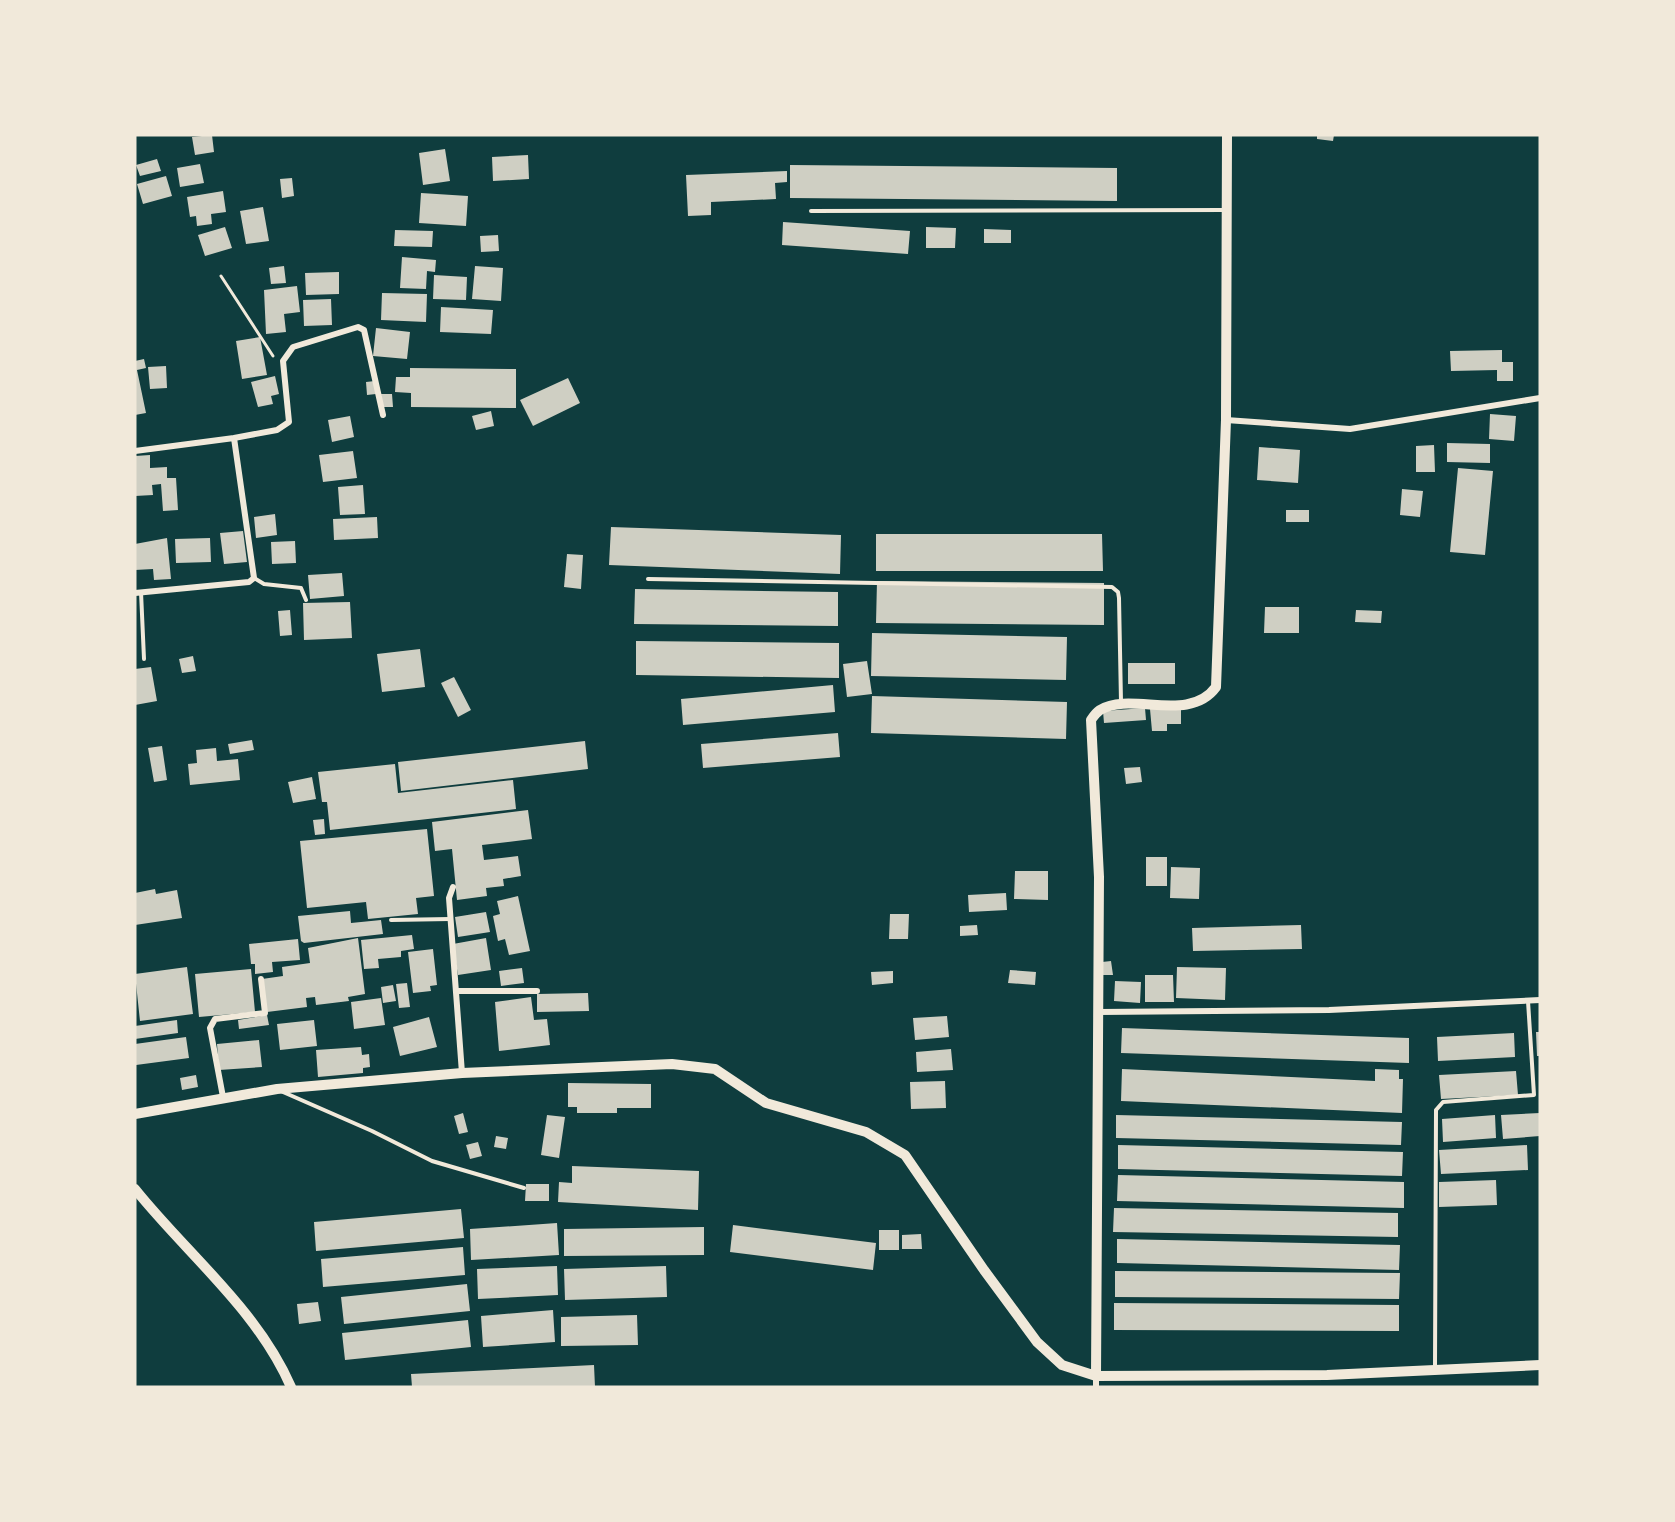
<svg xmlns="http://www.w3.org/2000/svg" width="1675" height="1522" viewBox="0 0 1675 1522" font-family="'Space Grotesk',sans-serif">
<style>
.building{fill:#cfcfc3}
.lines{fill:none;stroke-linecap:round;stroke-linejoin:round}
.path{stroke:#f1e9da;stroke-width:3}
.service{stroke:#f1e9da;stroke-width:4}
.minor{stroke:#f1e9da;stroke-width:6}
.tertiary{stroke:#f1e9da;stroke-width:10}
</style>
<rect width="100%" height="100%" fill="#0f3d3e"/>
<path class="building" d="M212 135 214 152 195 155 192 137Z
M1317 135H1334L1333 141 1317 139Z
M445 149 450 181 423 185 419 153Z
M528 155 529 179 493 181 492 157Z
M157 159 161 171 140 176 136 165Z
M200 164 204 183 180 187 177 168Z
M790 165 1117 168V201L790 198Z
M787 171V182L775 183 776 199 711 202V215L688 216 686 175Z
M166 176 172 196 143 204 137 184Z
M292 178 294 196 282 198 280 179Z
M223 191 226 212 211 214 212 224 197 226 196 216 190 217 187 197Z
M421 193 468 196 466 226 419 223Z
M263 207 269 241 246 244 240 211Z
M783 222 910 231 908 254 782 245Z
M225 227 232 248 205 256 198 235Z
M926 227 956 228 955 248H926Z
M984 229 1011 230V243H984Z
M395 230 433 231 432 247 394 246Z
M498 235 499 251 481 252 480 236Z
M402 257 436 260 435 272 427 271 426 289 400 288Z
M284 266 286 283 271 284 269 268Z
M475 266 503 268 501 301 472 299Z
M339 272V294L306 295 305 273Z
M434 275 467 277 466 300 433 299Z
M297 286 300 312 284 314 286 332 266 334 264 290Z
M382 293 427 294 426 322 381 320Z
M331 299 332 325 304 326 303 300Z
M441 307 493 310 491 334 440 332Z
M376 328 410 332 407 359 373 356Z
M260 337 267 375 242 379 236 341Z
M1502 350V362H1513V381H1497V370L1451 371 1450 351Z
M144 359 146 368 137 370 146 413 135 415V361Z
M166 366 167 388 150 389 148 367Z
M410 368 516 369V408L411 407V393L395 392 396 377H410Z
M275 376 279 394 271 396 273 404 258 407 251 382Z
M568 378 580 403 533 426 520 400Z
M375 381 376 394 367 395 366 382Z
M381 394H392L393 407H382Z
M491 411 494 426 476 430 472 416Z
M1490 414 1516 416 1514 441 1489 439Z
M350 416 354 437 332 442 328 420Z
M1447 443 1490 444V463L1447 462Z
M1434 445 1435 472H1416V446Z
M1259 447 1300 450 1298 483 1257 480Z
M353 451 357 478 323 482 319 455Z
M150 455V468L167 467V478H176L178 510 163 511 161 484 152 485 153 495 135 496V456Z
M1458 468 1493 471 1485 555 1450 552Z
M363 485 365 514 340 515 338 487Z
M1402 489 1423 491 1420 517 1400 515Z
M1286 510H1309V522H1286Z
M275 514 277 535 256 538 254 517Z
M377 517 378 538 334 540 333 519Z
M611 527 841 535 840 574 609 565Z
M243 531 247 562 224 564 220 533Z
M876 534H1102L1103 571H876Z
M167 538 171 579 154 580 153 569 135 570V544Z
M210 538 211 562 176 563 175 539Z
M295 541 296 563 272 564 271 542Z
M567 554 583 555 581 589 564 587Z
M342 573 344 596 310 599 308 575Z
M877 581 1104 583V625L876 623Z
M635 589 838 592V626L634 624Z
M350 602 352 638 304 640 303 603Z
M1265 607H1299V633H1264Z
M290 610 292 635 280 636 278 611Z
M1356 610 1382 611 1381 623 1355 622Z
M872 633 1067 637 1066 680 871 676Z
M636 641 839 643V678L636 675Z
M420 649 425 687 382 692 377 654Z
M193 656 196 671 182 673 179 659Z
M867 661 872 694 847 697 843 664Z
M1128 663H1175V684H1128Z
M151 667 157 701 135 705V669Z
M454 677 471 710 458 717 441 683Z
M833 685 835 712 683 725 681 699Z
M872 696 1067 702 1066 739 871 733Z
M1145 708 1146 720 1104 723 1103 711Z
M1150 709H1181V724H1167V731H1152Z
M838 733 840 757 703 768 701 744Z
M252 740 254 750 230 754 228 744Z
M585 741 588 769 401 791 398 762Z
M162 746 167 780 154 782 148 748Z
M216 748 217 761 238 759 240 780 190 785 188 764 197 763 196 750Z
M395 764 398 793 513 780 516 809 330 830 327 802H322L318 772Z
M1140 767 1142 782 1126 784 1124 768Z
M312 777 316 799 293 803 288 782Z
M528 810 532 839 482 845 484 860 518 856 521 876 503 879 504 886 486 888 487 896 457 900 452 849 435 851 432 822Z
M324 819 325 834 315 835 313 820Z
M427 829 434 896 416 898 418 914 368 919 366 902 307 908 300 841Z
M1146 857H1167V886H1146Z
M1171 867 1200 868 1199 899 1170 898Z
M1015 871H1048V900L1014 899Z
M155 889 156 894 177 890 182 918 135 925V893Z
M1006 893 1007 910 969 912 968 895Z
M518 896 530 951 509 955 505 939 498 941 493 916 500 914 497 901Z
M350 911 351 923 381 920 383 934 304 943 301 941 298 916Z
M486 912 490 932 458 937 455 917Z
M890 914H909L908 939H889Z
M977 925 978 935 960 936V926Z
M1301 925 1302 949 1193 951 1192 928Z
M412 935 414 949 401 951V957L378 959 379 968 364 969 361 940Z
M358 938 365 994 348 997 349 1001 316 1005 315 997 306 998 307 1007 267 1012 262 979 283 976 282 967 310 963 308 948Z
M486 938 491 970 458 975 453 944Z
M298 939 300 960 272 962 273 972 255 974V964H251L249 944Z
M433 949 437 985 430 986 431 991 413 993 408 952Z
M1111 961 1113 975H1103L1102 962Z
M187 967 193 1014 140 1021 135 974Z
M1177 967 1226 968 1225 1000 1176 998Z
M522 968 524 983 501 986 499 971Z
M251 969 255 1012 199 1017 195 974Z
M1010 970 1036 972 1035 985 1008 983Z
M893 971V983L872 985 871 972Z
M1145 975H1173L1174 1002H1145Z
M1115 981 1141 982 1140 1003 1114 1001Z
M407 983 410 1007 399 1008 396 984Z
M393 985 396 1001 383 1003 381 987Z
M588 993 589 1011 537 1012V994Z
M531 997 534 1020 547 1019 550 1045 499 1051 495 1002Z
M381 998 385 1025 354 1029 351 1002Z
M267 1015 269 1025 239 1029 238 1020Z
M947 1016 949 1037 915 1040 913 1018Z
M429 1017 437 1047 400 1056 393 1027Z
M177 1020 178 1033 135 1039V1026Z
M314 1020 317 1046 280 1050 277 1024Z
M1122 1028 1409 1038V1063L1121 1053Z
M1536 1032H1540V1056H1537Z
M1514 1033 1515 1057 1438 1061 1437 1037Z
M186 1037 189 1058 136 1065 135 1044Z
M259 1040 262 1067 219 1070 217 1044Z
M361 1047 362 1055 369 1054 370 1067 363 1068V1073L318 1077 316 1050Z
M951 1049 953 1070 917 1072 916 1052Z
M1122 1069 1375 1081V1069L1399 1070V1079H1403L1402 1113 1121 1101Z
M1516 1071 1518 1095 1441 1099 1439 1075Z
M196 1075 198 1087 182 1090 180 1078Z
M945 1081 946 1108 911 1109 910 1082Z
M568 1083 651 1084V1108H617V1113H577V1107H568Z
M463 1113 468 1132 459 1134 454 1116Z
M1540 1113V1136L1503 1139 1501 1115Z
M547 1115 565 1117 559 1158 541 1155Z
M1116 1115 1402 1122 1401 1145 1116 1138Z
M1495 1115 1496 1138 1443 1142 1442 1119Z
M496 1136 508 1138 506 1149 494 1147Z
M478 1142 482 1156 470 1159 466 1145Z
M1118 1145 1403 1152 1402 1176 1118 1169Z
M1527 1145 1528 1170 1441 1174 1439 1150Z
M572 1166 699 1171 698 1210 558 1202 559 1182 572 1183Z
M1118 1175 1404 1182V1208L1117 1201Z
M1496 1180 1497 1205 1439 1207V1182Z
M526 1184H549V1201H525Z
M1114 1208 1398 1213V1237L1113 1232Z
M461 1209 464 1238 316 1251 314 1222Z
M557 1223 559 1255 471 1260 470 1229Z
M733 1225 876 1243 873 1270 730 1252Z
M704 1227V1255L564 1256V1229Z
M879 1230H899V1250H879Z
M921 1234 922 1249H902V1235Z
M1117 1239 1400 1245 1399 1270 1117 1263Z
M463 1247 465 1275 323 1287 321 1259Z
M557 1266 558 1295 478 1299 477 1269Z
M666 1266 667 1297 565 1300 564 1269Z
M1115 1271 1400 1273 1399 1299 1115 1297Z
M467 1284 470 1311 344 1324 341 1297Z
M318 1302 321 1321 299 1324 297 1304Z
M1114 1303 1399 1305V1331L1114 1330Z
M553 1310 555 1342 483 1347 481 1316Z
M637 1315 638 1345 561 1346V1317Z
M468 1320 471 1347 345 1360 342 1333Z
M594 1365 595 1387H412L411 1374Z"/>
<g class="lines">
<path class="path" d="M221 276 273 356"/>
<path class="service" d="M811 211 1225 210
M254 578 264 584 301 588 306 600
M648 579 1112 587 1118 592 1119 598 1121 702
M141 592 144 659
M391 920 450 919
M283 1092 372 1131 432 1161 524 1188
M1435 1368 1436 1110 1443 1102 1534 1095 1528 1001"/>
<path class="minor" d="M1226 420 1350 429 1540 398
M135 451 234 438
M135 593 249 582 254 578 234 438 277 430 289 422 283 361 293 347 358 327 364 330 383 415
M453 887 449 898 462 1073
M456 991H537
M1099 1012 1329 1010 1540 1000
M223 1097 210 1028 215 1019 265 1013 261 979
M1096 1376V1387"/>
<path class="tertiary" d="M135 1114 277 1089 462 1073 672 1064 715 1069 766 1103 866 1132 905 1155 984 1270 1037 1342 1062 1365 1096 1376 1327 1375 1540 1365
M135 1189C187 1254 257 1309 291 1387
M1096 1376 1099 877 1091 720C1093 717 1097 712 1100 710 1131 691 1189 724 1216 687L1226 420 1227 135"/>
</g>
<rect width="1675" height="1522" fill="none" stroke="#f1e9da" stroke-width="273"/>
</svg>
